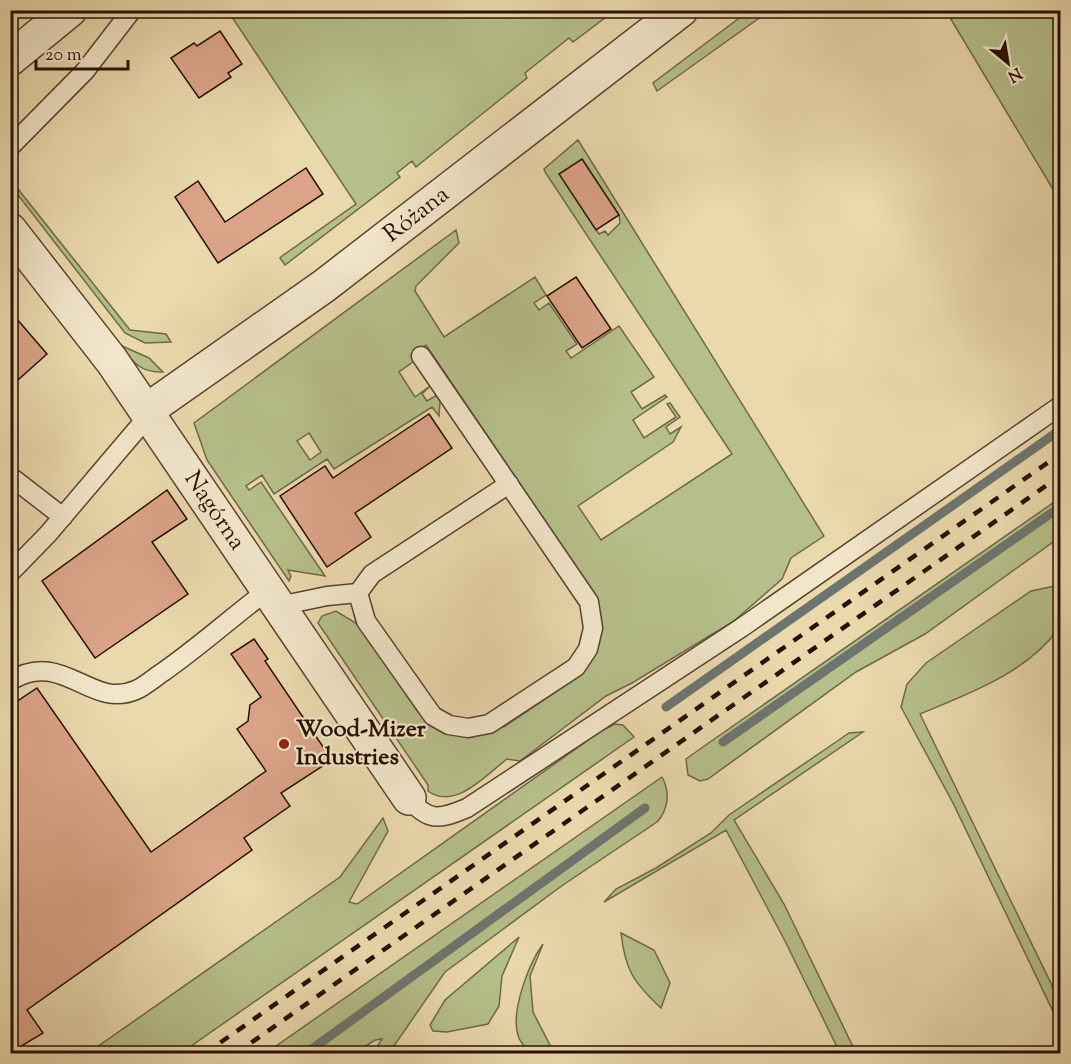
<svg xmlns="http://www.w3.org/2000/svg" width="1071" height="1064" viewBox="0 0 1071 1064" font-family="'Sorts Mill Goudy',serif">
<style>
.green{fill:#b6bf8b;stroke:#6f6848;stroke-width:1.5;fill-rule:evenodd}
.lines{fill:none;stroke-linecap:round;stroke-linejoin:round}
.stream{stroke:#6e756f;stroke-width:9}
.building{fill:#dba489;stroke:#281006;stroke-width:1.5}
.service-casing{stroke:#594230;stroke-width:21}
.minor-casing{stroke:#594230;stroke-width:36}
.service{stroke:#f2e6ca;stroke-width:18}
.minor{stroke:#f2e6ca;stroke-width:33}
.rail{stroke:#281006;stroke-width:4.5;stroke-dasharray:10 10;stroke-linecap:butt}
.poi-dot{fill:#8f2418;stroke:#f2e6ca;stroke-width:2}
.labels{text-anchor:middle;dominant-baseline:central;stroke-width:4.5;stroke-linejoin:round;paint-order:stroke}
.street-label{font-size:24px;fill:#281006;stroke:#f2e6ca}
.poi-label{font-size:24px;font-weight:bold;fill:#281006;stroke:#f2e6ca;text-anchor:start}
</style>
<rect width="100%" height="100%" fill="#ebd9ae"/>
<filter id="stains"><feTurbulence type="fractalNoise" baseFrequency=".00333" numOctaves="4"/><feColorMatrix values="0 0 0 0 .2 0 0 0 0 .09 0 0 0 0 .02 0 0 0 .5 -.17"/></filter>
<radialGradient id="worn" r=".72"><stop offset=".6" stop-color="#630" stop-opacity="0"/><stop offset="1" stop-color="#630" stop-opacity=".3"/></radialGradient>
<path class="green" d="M750 10 769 11 657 91 653 83Z
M228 11H614L573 42 569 38 525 73 527 78 416 167 412 161 397 173 400 177 285 265 280 258 282 256 356 204Z
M946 11H1060V201Z
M578 140 824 536 791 558 782 579 734 621 632 683 606 696 520 761 507 759C487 774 455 811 428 791V785L318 623 322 616 336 611 359 625 418 712 436 727 459 735 483 734 505 726 575 679 591 661 599 642 588 584 426 345 411 355 414 361 399 372 415 397 430 386 422 394 427 401 437 395 440 401 439 416 432 407 334 469 327 459 274 494 262 475 246 486 249 490 261 482 325 576 288 570 291 576 289 581 207 460 194 423 456 230 459 243 416 286 415 291 444 337 535 277 546 295 534 303 539 310 549 303 577 344 566 351 571 358 619 326 654 377 631 392 642 409 665 395 667 397 633 420 644 438 676 417 667 404 670 403 680 417 666 427 670 434 681 427 673 442 578 506 601 540 732 454 545 172 544 169ZM582 159 619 215 620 223 608 235 605 231 599 234 560 174ZM309 433 321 452 310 460 297 441Z
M10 179 130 330 166 334 171 342 145 343 125 333 11 186Z
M120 345 149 358 163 372C141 373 132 362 120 345Z
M1060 498V537L925 634 856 672 708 779 700 781 688 775 686 759 700 749Z
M1060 585V627C1027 673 970 693 920 714L1060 1002V1026L953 803 901 707 907 684 926 663 1031 591Z
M615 724 623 725 634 737 181 1053 87 1054 340 877 383 818 388 831 349 902 357 904 601 731Z
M863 732 734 820 784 904 856 1053H840L785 941 726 830 604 902 616 889 656 868 711 833 729 815 833 744 849 733Z
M662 777C670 791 669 809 657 822L563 885 445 972 389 1053H373L382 1039 375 1040 355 1053H266Z
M621 933 654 950 670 983 661 1008C634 983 625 970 621 933Z
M519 937 502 976 499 1006 488 1024 447 1032 433 1031 430 1025 445 1000Z
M543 944 530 976 533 1012 554 1053H529C526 1048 521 1043 519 1038 509 1014 529 963 543 944Z"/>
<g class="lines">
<path class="stream" d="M666 707 1060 430
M723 742 1060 507
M305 1054 645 808"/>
</g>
<path class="building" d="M220 31 242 64 228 73 231 77 199 98 171 58 194 43 197 46Z
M582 159 619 215 596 230 559 174Z
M306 168 323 194 218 263 175 197 198 181 225 222Z
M576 277 611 329 582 348 547 296Z
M10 311 47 354 10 387Z
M429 414 452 448 355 513 371 537 327 567 280 496 325 466 333 478Z
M167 490 187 519 152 542 188 594 95 658 42 581Z
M254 639 268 659 265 661 332 760 281 793 290 806 244 838 252 850 27 1010 43 1033 10 1053V706L37 688 151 852 266 771 237 729 248 721 250 705 261 697 231 654Z"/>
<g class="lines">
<defs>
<path id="service" d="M10 147 85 71 132 10
M10 476 63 517
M10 573 48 534 149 415
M358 593 372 574 509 484
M279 606 327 596 358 593 366 621 433 716 449 725 468 728 489 724 576 667 588 649 593 628 589 602 421 356
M10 681C63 648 90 710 136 690 145 686 154 678 163 672 199 647 232 617 268 590
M409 798C428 823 441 819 467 808L741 628 1060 406"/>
<path id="minor" d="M10 59 70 10
M10 230 112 361 409 798
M146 411 324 286 681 10"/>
</defs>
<use href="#service" class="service-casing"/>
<use href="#minor" class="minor-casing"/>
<use href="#service" class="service"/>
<use href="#minor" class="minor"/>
<path class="rail" d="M204 1054 1060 454
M235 1054 1060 476"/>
</g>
<circle class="poi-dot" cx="284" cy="744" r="6"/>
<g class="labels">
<g class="street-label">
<text transform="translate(417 215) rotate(-38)">Różana</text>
<text transform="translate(214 511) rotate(56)">Nagórna</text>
</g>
<g class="poi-label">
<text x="296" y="730">Wood-Mizer<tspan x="296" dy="28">Industries</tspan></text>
</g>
</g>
<rect width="1071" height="1064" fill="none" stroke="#ebd9ae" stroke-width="36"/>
<rect x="12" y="12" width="1047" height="1040" fill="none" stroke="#281006" stroke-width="3"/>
<rect x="18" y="18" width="1035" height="1028" fill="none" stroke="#281006" stroke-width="1.5"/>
<g transform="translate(1008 63) rotate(150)" stroke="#f2e6ca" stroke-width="4.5" paint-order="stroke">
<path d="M0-4.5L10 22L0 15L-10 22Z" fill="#281006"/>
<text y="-9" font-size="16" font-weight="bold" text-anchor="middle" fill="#281006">N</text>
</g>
<path d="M36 60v9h92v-9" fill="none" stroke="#281006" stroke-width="3"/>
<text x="45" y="60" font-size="18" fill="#281006" stroke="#f2e6ca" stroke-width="4.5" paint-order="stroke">20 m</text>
<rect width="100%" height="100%" filter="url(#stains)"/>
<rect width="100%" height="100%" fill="url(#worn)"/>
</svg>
